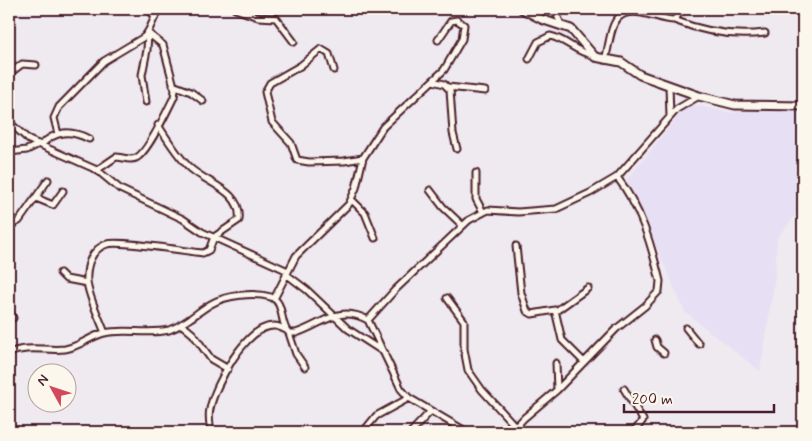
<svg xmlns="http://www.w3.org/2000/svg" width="812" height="441" viewBox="0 0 812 441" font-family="Mynerve,sans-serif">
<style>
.built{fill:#e7dff3}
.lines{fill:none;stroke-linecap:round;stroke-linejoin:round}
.street-casing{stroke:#4a1f2b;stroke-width:9}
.secondary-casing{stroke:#4a1f2b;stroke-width:11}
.street{stroke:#fbf7ec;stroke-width:5}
.secondary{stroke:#fbf7ec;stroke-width:7}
</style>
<rect width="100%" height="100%" fill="#efe9f0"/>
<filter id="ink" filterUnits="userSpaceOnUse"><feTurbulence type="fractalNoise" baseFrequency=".02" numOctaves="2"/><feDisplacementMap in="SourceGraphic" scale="10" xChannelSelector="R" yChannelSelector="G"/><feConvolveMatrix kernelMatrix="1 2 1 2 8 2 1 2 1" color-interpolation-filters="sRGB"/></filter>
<g filter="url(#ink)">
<path class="built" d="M688 104 730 113 778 108 803 113V206L777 238 775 276 760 371 685 312 627 180Z"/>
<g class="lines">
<defs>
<path id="street" d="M149 9 154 16
M235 9 258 17 276 18 294 42
M554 9 562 26
M674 20C704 32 732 37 765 33
M529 59 538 42 550 36C566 39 575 52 592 55
M605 60C613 31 609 5 647 14 656 16 665 20 674 20L683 9
M334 70 329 54 321 49 300 66 270 83 265 92 272 122 291 143 297 160 309 162 344 161 363 158
M9 74 22 64 36 65
M433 81 444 84 450 90 453 133 457 149
M173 85 191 92 203 101
M669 85 670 117
M448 87 485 91
M146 102 142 75 147 50 148 33
M9 122 29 140 97 170 120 189 183 219 202 232 288 271
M58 134 54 118 59 107 104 61 144 37C152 29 152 17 161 9
M41 145C56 130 71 130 89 139
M9 152 27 150 39 144
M97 170 116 157C123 157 129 161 136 158 147 154 168 109 174 97L175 90 163 45 148 33
M476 173V199L483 212
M430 190 443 207 462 225
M36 198 53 205 63 191
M352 200 365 213 375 238
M9 226 19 221 48 180
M516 246 521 293 527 311 532 314 555 310 562 340 584 362
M60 273 66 279 87 283
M286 274 307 290 348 329 385 353
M447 298 464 321V349L468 370 482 390 516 427
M274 299 296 256 349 204 356 188 363 158 383 127 444 70 462 39 464 25 457 20 451 21 438 40
M9 310 13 318
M556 311 588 288
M368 320 395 290 469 220 488 210 518 212 556 209 590 193 617 177 677 109 699 96
M181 324 193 334 211 359 228 369
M686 328 699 344
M105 333C99 317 89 298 87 282 86 266 91 249 107 244 120 240 184 251 203 253L209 250 214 237 239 220C243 190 204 183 188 166 177 155 167 139 158 125
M289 333 296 354 305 367
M655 340 657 347 664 353
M9 353C27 345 46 351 65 349 79 347 91 336 104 333 124 328 148 335 169 330 185 325 197 312 211 304 226 295 254 292 271 297 285 302 279 324 289 333H296C324 324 338 304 368 320L401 389 409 398 467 432
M556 363 557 390
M624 389 643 420 634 432
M211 432C210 425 208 416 210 409 214 386 247 324 275 326 278 326 282 328 286 330
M363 432 376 416 409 398
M411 432 431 411
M511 432 524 418 557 390 616 329 645 306 659 291 660 281C651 244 641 208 617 177"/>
<path id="secondary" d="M522 9 541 19 571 29 595 57 621 62 640 75 699 96 735 105 803 106"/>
</defs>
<use href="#street" class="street-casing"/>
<use href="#secondary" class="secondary-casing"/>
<use href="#street" class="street"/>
<use href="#secondary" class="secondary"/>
</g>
</g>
<rect width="812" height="441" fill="none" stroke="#fbf7ec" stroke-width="30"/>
<rect x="15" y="15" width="782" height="411" fill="none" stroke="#4a1f2b" stroke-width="2" filter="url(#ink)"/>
<g transform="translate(52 388) rotate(310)"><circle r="24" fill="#fbf7ec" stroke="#b4a19f"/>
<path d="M0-4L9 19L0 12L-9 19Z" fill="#d1495b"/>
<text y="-8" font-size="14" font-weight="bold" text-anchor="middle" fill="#4a1f2b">N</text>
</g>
<path d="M624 404v8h150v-8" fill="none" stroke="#4a1f2b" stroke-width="2.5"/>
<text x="632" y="404" font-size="15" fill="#4a1f2b" stroke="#fbf7ec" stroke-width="4" paint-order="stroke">200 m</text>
</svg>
